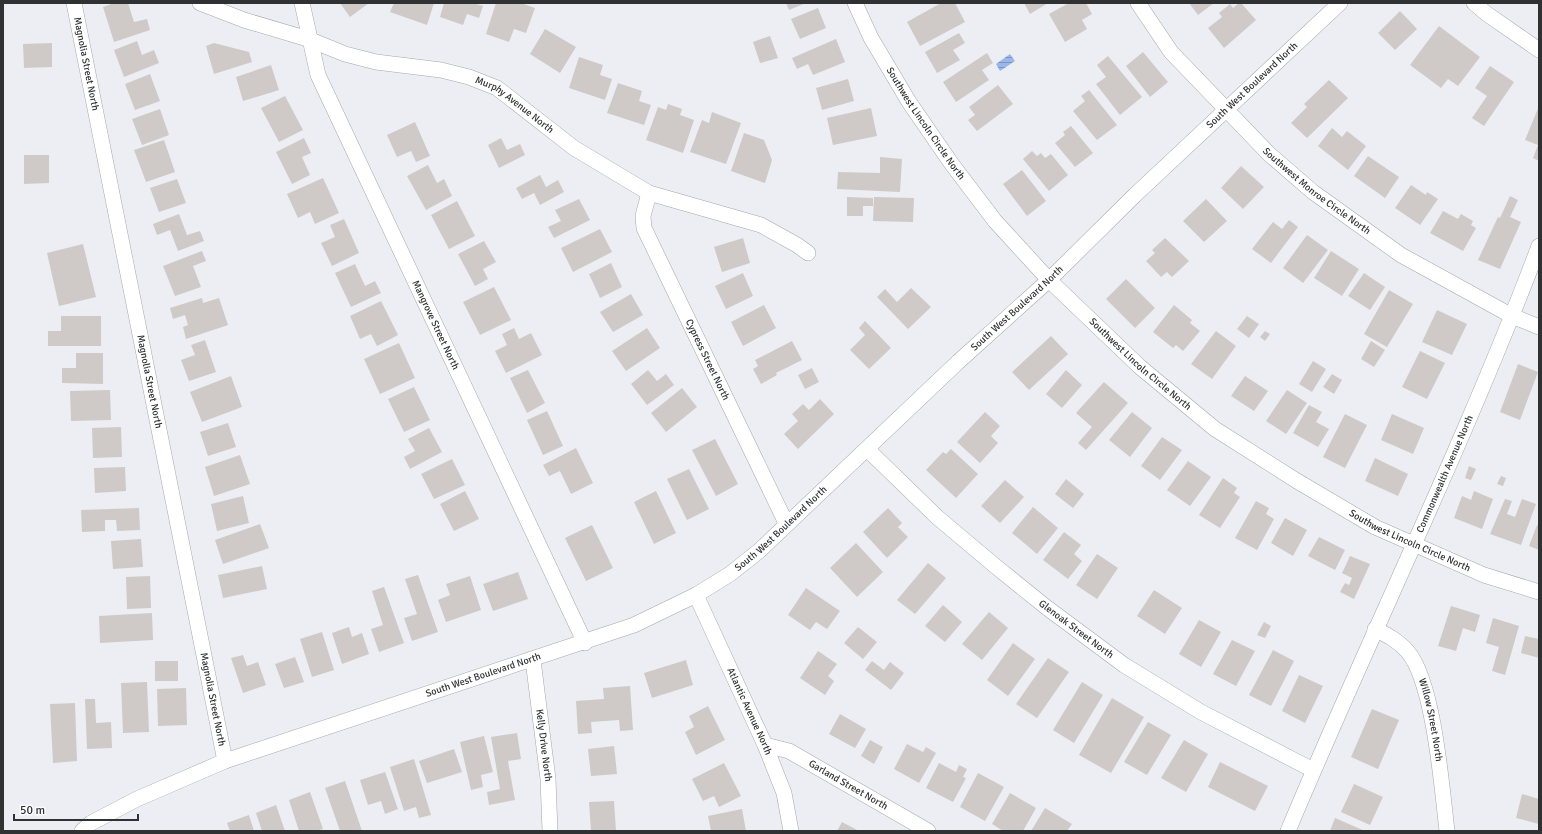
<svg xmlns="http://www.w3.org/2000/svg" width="1542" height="834" viewBox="0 0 1542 834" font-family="Signika,sans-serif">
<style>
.water{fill:url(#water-rules)}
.building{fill:#cfcac7}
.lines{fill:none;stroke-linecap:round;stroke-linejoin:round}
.minor-casing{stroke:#a5a7ac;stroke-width:16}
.minor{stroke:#fff;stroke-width:15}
.labels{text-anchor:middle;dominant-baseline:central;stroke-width:3.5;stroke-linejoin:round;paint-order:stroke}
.street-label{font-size:10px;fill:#303133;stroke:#fafcfe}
</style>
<defs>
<pattern id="water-rules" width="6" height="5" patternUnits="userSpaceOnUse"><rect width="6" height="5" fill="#9ab7e9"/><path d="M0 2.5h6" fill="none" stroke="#7e95bd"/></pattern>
</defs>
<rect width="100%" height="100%" fill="#eceef3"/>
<path class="water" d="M1010 54 1015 61 1000 71 996 64Z"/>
<path class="building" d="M114 3H128L134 22 147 19 150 30 114 42 103 7Z
M340 3H369L350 17Z
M394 3H434L427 25 390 12Z
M444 3H473L483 6 479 18 467 14 463 25 440 17Z
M496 3H521L535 8 526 33 514 29 509 42 486 34Z
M786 3H806L789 10Z
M941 3 950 4 955 3 965 22 920 46 907 22Z
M1024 3H1048L1030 14Z
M1069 3H1086L1092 14 1082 20 1087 29 1065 42 1049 14Z
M1189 3H1214L1198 15Z
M1239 3H1241L1256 20 1224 48 1208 28 1222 17 1219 13 1230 4 1233 8Z
M818 8 826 28 800 39 791 19Z
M1400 11 1417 29 1395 50 1378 33Z
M1439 26 1480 57 1458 86 1448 79 1441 88 1410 65Z
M545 29 576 47 560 73 530 54Z
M959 33 965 43 953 50 960 60 937 73 925 52Z
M770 36 778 58 760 63 753 42Z
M836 39 845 62 813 75 808 64 797 69 792 58Z
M137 41 142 55 154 50 159 63 124 77 114 50Z
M52 43V67L24 68 23 44Z
M214 43 249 52 252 62 214 74 206 46Z
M1143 52 1168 82 1150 97 1126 66Z
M987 53 993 63 982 70 989 80 956 102 943 82Z
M1108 56 1142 97 1120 115 1096 84 1106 77 1097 65Z
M579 57 603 65 600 75 612 79 605 100 569 88Z
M271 65 279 90 243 101 236 77Z
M1490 66 1514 82 1484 126 1472 118 1487 96 1475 88Z
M150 74 160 101 135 110 125 84Z
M848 79 854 101 822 110 816 88Z
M1329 80 1348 98 1307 138 1291 123 1307 107 1304 104Z
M618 83 642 91 639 101 651 105 644 125 607 113Z
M998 85 1013 104 977 131 968 120 975 115 969 107Z
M1089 90 1117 125 1097 140 1073 111 1085 101 1081 96Z
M285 96 303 130 279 142 261 108Z
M668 104 682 109 680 115 694 120 683 153 646 140 658 107 666 110Z
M1539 106V161L1533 158 1538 145 1525 140Z
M871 108 877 136 833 145 827 118Z
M160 109 169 135 142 145 132 119Z
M712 112 741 123 726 164 690 152 702 120 709 123Z
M415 122 430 156 416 162 411 151 397 157 387 135Z
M1071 126 1093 153 1075 167 1055 143 1065 135 1063 132Z
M1332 128 1342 137 1347 131 1366 146 1348 170 1318 146Z
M744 133 764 140 772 160 765 183 731 171Z
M304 138 311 153 302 157 310 175 292 184 276 152Z
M501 138 507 150 520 144 525 155 499 168 488 145Z
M164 140 175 172 146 182 134 150Z
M1032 151 1037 156 1041 153 1045 158 1051 154 1068 175 1049 191 1023 159Z
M24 155H49V183L24 184Z
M1368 156 1399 177 1385 198 1354 176Z
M880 157 902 159 900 192 837 189 838 172 880 173Z
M428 165 437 183 444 179 452 196 426 210 407 176Z
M1241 166 1264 187 1243 209 1221 188Z
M1022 170 1046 201 1027 216 1003 184Z
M540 175 546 187 558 180 564 192 540 205 534 193 522 199 516 188Z
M323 178 339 213 315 224 310 212 298 218 287 194Z
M177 179 186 203 159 212 150 188Z
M1411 185 1426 195 1427 192 1438 199 1420 225 1395 208Z
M1510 196 1518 200 1510 217 1521 222 1500 269 1478 260 1498 217 1500 218Z
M847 197 873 198V206H863V216H847Z
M874 197 914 198 913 222 873 221Z
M579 199 590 220 554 238 548 227 561 221 555 210Z
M1206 199 1227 221 1204 242 1183 221Z
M457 201 475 236 449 249 431 215Z
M1443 211 1458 219 1461 214 1473 221 1471 225 1476 228 1463 251 1430 233Z
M179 214 187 235 200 231 204 241 178 251 170 230 157 235 153 224Z
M344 219 359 253 332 266 321 243 335 237 330 225Z
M1289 220 1298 227 1271 263 1252 249 1273 222 1282 229Z
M600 229 612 252 573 272 561 248Z
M1307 235 1328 250 1303 283 1283 268Z
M743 238 750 263 722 272 714 247Z
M1165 238 1189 261 1172 277 1167 272 1161 277 1146 261 1155 253 1152 250Z
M484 241 496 262 483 269 488 279 475 286 458 254Z
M83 244 96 297 59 306 47 253Z
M202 251 206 261 193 266 201 287 175 296 163 266Z
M1331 251 1359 269 1342 296 1314 278Z
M611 263 622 287 600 298 589 274Z
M355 264 365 286 375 281 381 293 351 307 335 273Z
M743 273 753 296 726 309 715 286Z
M1364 273 1385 287 1370 310 1348 296Z
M1126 279 1155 308 1135 328 1106 299Z
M494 287 511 320 480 335 463 302Z
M911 288 931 307 908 329 877 297 885 289 897 302Z
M1389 290 1413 304 1387 347 1364 334Z
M631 294 643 315 613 332 600 312Z
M202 298 203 303 219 298 228 325 186 339 183 327 188 325 185 315 173 319 170 308Z
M381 301 398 335 377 346 371 334 360 339 350 316Z
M764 305 776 328 743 346 731 322Z
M1174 305 1192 320 1190 323 1200 331 1183 351 1176 345 1173 348 1153 332Z
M1437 310 1467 324 1452 355 1422 342Z
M61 316H101V346H48V331H61Z
M1247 316 1259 324 1249 338 1237 329Z
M865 321 891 348 869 369 850 350 865 335 859 328Z
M514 328 519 339 531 333 542 355 506 373 495 351 507 345 502 334Z
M647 328 660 348 626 371 612 351Z
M1216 331 1236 346 1212 379 1191 364Z
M1265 331 1270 334 1265 341 1260 337Z
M1051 336 1068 354 1029 390 1012 372Z
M205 340 216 372 189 381 181 360 195 355 191 345Z
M792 341 802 360 776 373 777 375 761 384 753 369 758 366 755 360Z
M1371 341 1385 350 1374 367 1361 359Z
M399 343 415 378 380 394 364 359Z
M1420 351 1445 363 1427 399 1402 387Z
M76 353H103V384L62 383V368H76Z
M1313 361 1326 369 1312 392 1299 384Z
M1518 364 1538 372 1520 420 1500 412Z
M812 368 819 382 805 389 798 375Z
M528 370 545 403 527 413 510 378Z
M648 370 657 381 666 374 674 385 647 405 631 384Z
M1066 370 1082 385 1062 408 1046 394Z
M1332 374 1342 380 1334 394 1323 387Z
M231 376 242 407 202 422 190 392Z
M1245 376 1268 391 1254 411 1231 396Z
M1104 382 1128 403 1086 450 1078 443 1092 427 1076 413Z
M414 387 430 420 404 432 388 399Z
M682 388 697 407 666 432 651 413Z
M110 390 111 420 71 421 70 391Z
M1287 390 1307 403 1286 434 1266 421Z
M820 399 834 414 798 449 784 434 798 421 792 414 803 404 809 410Z
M1309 405 1322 412 1316 422 1329 429 1318 447 1293 433Z
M547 411 563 446 543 455 527 420Z
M985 412 1000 426 991 436 998 443 980 463 957 442Z
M1132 412 1152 428 1130 457 1109 440Z
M1345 414 1367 425 1345 468 1323 457Z
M1392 414 1424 428 1413 454 1381 440Z
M228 423 236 447 208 456 200 432Z
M121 427 122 457 93 458 92 428Z
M429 428 442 452 410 469 404 457 415 451 408 439Z
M1162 437 1182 450 1160 480 1141 466Z
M715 439 738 484 716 496 692 450Z
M576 448 593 483 571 494 560 471 549 476 543 465Z
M951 449 978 474 956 498 926 470 943 452 946 454Z
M240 455 250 484 214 496 205 467Z
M1375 458 1408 474 1398 496 1365 481Z
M452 459 465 485 434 499 421 474Z
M1188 461 1211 477 1190 506 1167 490Z
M1469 466 1476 469 1471 480 1465 478Z
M125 467 126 491 95 493 94 468Z
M689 469 709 509 687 520 667 479Z
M1501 476 1506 478 1503 486 1497 484Z
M1223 478 1237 488 1234 493 1240 497 1220 528 1199 515Z
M1066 479 1084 494 1073 508 1055 494Z
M1005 480 1024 497 1000 523 981 506Z
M465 491 479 519 454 531 440 504Z
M656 491 676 533 654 544 634 502Z
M1474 491 1493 499 1482 529 1454 518 1462 496 1471 500Z
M243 496 249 523 217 531 211 504Z
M1505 499 1512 501 1507 514 1515 517 1522 499 1536 504 1521 545 1490 534Z
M1256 501 1269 508 1266 514 1274 519 1257 550 1235 538Z
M1033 507 1058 528 1037 554 1012 533Z
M139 508 140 530 117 531 116 520H105V531L82 532 81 510Z
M888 508 902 523 898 527 908 537 887 558 863 532Z
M1285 518 1307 530 1293 556 1271 543Z
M260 524 269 548 223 564 215 540Z
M592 525 613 568 586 581 565 538Z
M1537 525 1539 526V550L1529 546Z
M1064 532 1081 545 1074 554 1082 561 1068 579 1043 560Z
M1319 537 1345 550 1335 570 1308 556Z
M141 539 143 567 113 569 111 541Z
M856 543 883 572 857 597 830 568Z
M1097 554 1118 568 1097 599 1076 585Z
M1350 556 1370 564 1354 599 1340 592 1345 583 1349 585 1352 578 1342 573Z
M928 563 946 578 915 614 897 600Z
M262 566 267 589 223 598 218 575Z
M518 572 528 599 493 611 483 584Z
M418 575 438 632 412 641 404 618 417 614 405 579Z
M150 576 151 608 127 609 126 577Z
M470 576 481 610 446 622 438 600 450 595 446 584Z
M384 587 404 643 379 652 371 629 383 625 372 591Z
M806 588 840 611 827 629 816 622 810 630 788 615Z
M1154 590 1182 608 1165 634 1137 616Z
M943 605 962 622 945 642 925 626Z
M1451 606 1480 615 1475 632 1463 628 1456 651 1438 646Z
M989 612 1008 628 982 660 962 644Z
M152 613 153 640 100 643 99 616Z
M1493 618 1519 626 1505 675 1492 671 1499 647 1486 643Z
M1199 620 1221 632 1201 667 1179 654Z
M1264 622 1271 626 1265 638 1257 635Z
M349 627 352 637 362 633 369 654 342 664 332 633Z
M858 627 877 642 863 659 844 643Z
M322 632 334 670 312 677 300 639Z
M1525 636 1539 639V658L1521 653Z
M1232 640 1255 651 1236 686 1213 674Z
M1013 643 1035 659 1008 696 987 680Z
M1273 650 1294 661 1271 706 1249 695Z
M818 651 837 664 828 676 834 681 825 695 800 678Z
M243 655 247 666 258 662 266 685 243 693 231 658Z
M295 657 304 682 284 688 275 664Z
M1048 658 1069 672 1037 718 1016 704Z
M686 660 693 685 652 698 644 673Z
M155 661H178V681H155Z
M872 661 884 670 890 662 904 673 891 690 865 670Z
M1299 675 1323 686 1305 723 1282 711Z
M147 682 149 732 123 733 121 683Z
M1082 682 1103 695 1074 743 1053 730Z
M630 686 633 730 620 731 619 720 591 722 592 733 578 734 576 701 604 699 603 688Z
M186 688 187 725 158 726 157 689Z
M1112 698 1144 717 1111 773 1079 755Z
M85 699H95L96 723 111 722 112 748 87 749Z
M75 703 77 761 53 763 50 704Z
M708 706 725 740 696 755 685 732 694 727 689 716Z
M1372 709 1399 720 1378 769 1351 757Z
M840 714 866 729 855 748 829 734Z
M1148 722 1171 735 1147 775 1124 762Z
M517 733 521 759 508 761 515 800 489 805 487 792 500 789 491 737Z
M484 736 493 772 481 775 483 787 471 790 460 742Z
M870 740 883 747 874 764 861 756Z
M1184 740 1208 754 1186 792 1161 778Z
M907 744 923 752 926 747 936 753 919 783 894 769Z
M614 746 617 774 591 776 588 749Z
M454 749 462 772 427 783 419 761Z
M414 759 431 815 419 818 416 807 404 811 390 767Z
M1220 762 1268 786 1255 811 1208 787Z
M724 763 741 796 719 807 714 796 703 801 692 779Z
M939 763 956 772 959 765 967 769 963 777 966 778 953 802 926 788Z
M385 772 398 809 385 814 381 801 368 805 360 780Z
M978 773 1004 787 985 821 960 807Z
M345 781 362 831H340L325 788Z
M1354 784 1383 797 1370 825 1341 812Z
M310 792 323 829 315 831H299L289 800Z
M1010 793 1036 808 1023 831H1003L992 824Z
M1522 794 1539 799V824L1516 818Z
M614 801 616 831H591L589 802Z
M276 805 285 831H262L256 813Z
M1045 808 1072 824 1067 831H1031Z
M742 809 746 831H711L708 816Z
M249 815 254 831H230L227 823Z
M1335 818 1365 831H1330Z
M842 822 859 831H837Z"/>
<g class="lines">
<defs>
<g id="minor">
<path id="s1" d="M74 3 225 761"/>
<path id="s2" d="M200 3 244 20 308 39 345 54 376 62 441 70 469 77 497 88 574 148 649 193 761 225 797 245 808 253"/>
<path id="s3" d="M302 3 318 75 585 643"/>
<path id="s4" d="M855 3 871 38 909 102 951 163 995 221 1049 280 1140 367 1215 429 1297 481 1375 527 1484 575 1539 592"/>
<path id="s5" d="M1138 3 1171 52 1269 154 1313 192 1401 255 1512 316 1539 327"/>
<path d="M1474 3 1487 14 1539 50"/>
<path id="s6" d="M649 193 643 216 644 228 786 523"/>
<path id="s7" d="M868 450 937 517 994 565 1046 607 1124 665 1201 712 1313 770"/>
<path id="s8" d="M696 595 765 745 784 793 791 831"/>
<path id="s9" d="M1375 629C1387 635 1399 641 1408 652 1434 683 1442 789 1447 831"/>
<path id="s10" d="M533 660 548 779 550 831"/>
<path id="s11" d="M765 745 789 751 928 831"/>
<path id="s12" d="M82 831 91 823 137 799 225 761 634 625 696 595 730 574 759 551 958 362 1049 280 1135 195 1340 3"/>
<path id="s13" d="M1288 831C1370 635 1464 445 1539 246"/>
</g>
</defs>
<use href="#minor" class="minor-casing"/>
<use href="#minor" class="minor"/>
</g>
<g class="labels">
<g class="street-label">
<text stroke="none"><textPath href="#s1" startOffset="62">Magnolia Street North</textPath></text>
<text stroke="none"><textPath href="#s12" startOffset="1415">South West Boulevard North</textPath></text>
<text stroke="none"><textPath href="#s2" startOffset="334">Murphy Avenue North</textPath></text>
<text stroke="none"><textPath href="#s4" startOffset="140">Southwest Lincoln Circle North</textPath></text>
<text stroke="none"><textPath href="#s5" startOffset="261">Southwest Monroe Circle North</textPath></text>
<text stroke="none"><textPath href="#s12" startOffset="1091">South West Boulevard North</textPath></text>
<text stroke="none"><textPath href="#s3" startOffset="350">Mangrove Street North</textPath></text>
<text stroke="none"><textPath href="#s6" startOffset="182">Cypress Street North</textPath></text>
<text stroke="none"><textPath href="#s4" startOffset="464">Southwest Lincoln Circle North</textPath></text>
<text stroke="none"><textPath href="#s1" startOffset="386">Magnolia Street North</textPath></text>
<text stroke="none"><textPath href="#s13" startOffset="390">Commonwealth Avenue North</textPath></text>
<text stroke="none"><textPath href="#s12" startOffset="768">South West Boulevard North</textPath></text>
<text stroke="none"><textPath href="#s4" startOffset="788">Southwest Lincoln Circle North</textPath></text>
<text stroke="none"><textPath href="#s7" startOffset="275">Glenoak Street North</textPath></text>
<text stroke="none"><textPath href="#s12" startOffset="432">South West Boulevard North</textPath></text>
<text stroke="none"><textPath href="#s1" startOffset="710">Magnolia Street North</textPath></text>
<text stroke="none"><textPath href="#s8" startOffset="128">Atlantic Avenue North</textPath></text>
<text stroke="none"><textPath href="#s9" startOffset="113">Willow Street North</textPath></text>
<text stroke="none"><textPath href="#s10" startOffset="86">Kelly Drive North</textPath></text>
<text stroke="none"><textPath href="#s11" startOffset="93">Garland Street North</textPath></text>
</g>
</g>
<rect width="1542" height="834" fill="none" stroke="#303133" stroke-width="8"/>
<path d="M14 814v6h124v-6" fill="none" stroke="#303133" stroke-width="2"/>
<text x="20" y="814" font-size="12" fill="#303133" stroke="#fafcfe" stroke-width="3" paint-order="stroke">50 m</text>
</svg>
